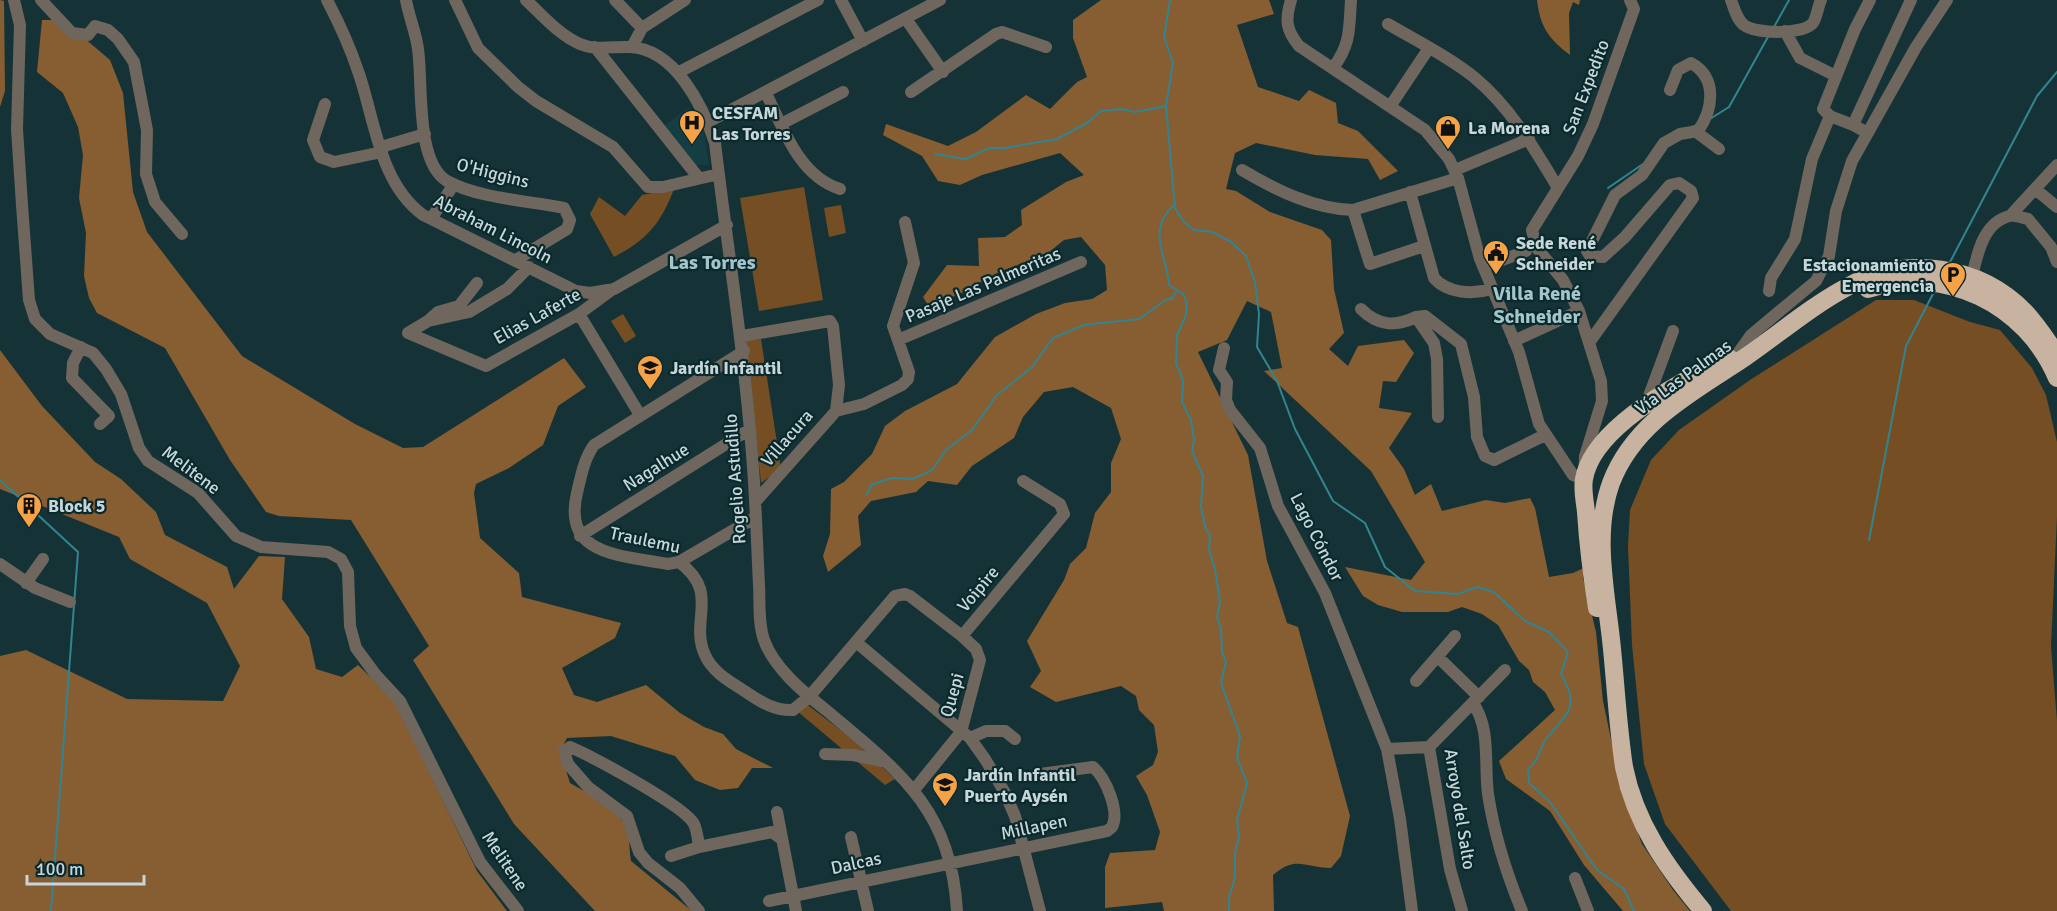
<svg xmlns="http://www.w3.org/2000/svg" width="2057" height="911" viewBox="0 0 2057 911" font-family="Signika,sans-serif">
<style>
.built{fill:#153e43}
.green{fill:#754e23}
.forest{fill:#875d32}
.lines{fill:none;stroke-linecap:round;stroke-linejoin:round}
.stream{stroke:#328590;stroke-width:2}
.minor{stroke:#6f665e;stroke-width:12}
.highway{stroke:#c8b3a0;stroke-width:18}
.labels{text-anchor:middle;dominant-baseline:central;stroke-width:4.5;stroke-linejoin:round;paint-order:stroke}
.street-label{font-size:18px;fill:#c6d6d9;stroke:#0a292d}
.poi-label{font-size:18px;font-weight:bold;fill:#c6d6d9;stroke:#0a292d;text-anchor:start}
.neighbourhood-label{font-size:20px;font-weight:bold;fill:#a4c5ca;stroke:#0a292d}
</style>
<rect width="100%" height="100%" fill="#153337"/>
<path class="built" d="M688 108 703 127 709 165H693L662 127Z"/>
<path class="green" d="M804 187 823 300 759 311 740 198Z
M674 189C661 223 647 240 614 257L590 214 599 197 625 216 642 195Z
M841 205 846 233 829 237 824 208Z
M1876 300H1914L1970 322 2000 330 2032 368 2046 395 2057 442V517L2051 646 2057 721V911H1731L1665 824 1644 764 1632 645 1628 546 1630 510 1651 460 1679 430 1750 380Z
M623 314 636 336 625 343 611 321Z
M761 339 781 469 761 483 746 340Z
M805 703 851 738 895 779 885 785 797 711Z"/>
<path class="forest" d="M0 0 4 1 5 91 0 107Z
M1101 0H1269L1274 14 1237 25 1258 87 1299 101 1309 90 1336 103 1338 123 1358 131 1398 171 1380 180 1368 159 1315 155 1256 143 1235 153 1226 189 1236 191 1270 212 1322 230 1331 240 1334 289 1344 333 1329 349 1348 366 1358 346 1404 340 1414 353 1396 382 1383 381 1379 408 1412 413 1389 448 1404 469 1415 495 1431 484 1442 511 1486 500 1505 503 1530 498 1535 508 1549 577 1573 573 1586 567 1583 578 1596 632 1603 701 1621 787 1642 844 1673 890 1690 911H1623L1584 865 1550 811 1506 779 1499 761 1555 710 1545 692 1533 682 1529 670 1519 661 1498 625 1482 614 1462 607 1448 612H1402L1378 605 1363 596 1345 567 1411 580 1425 562 1371 471 1264 371 1282 368 1271 312 1247 301 1227 340 1198 352 1248 455 1267 561 1287 623 1298 627 1350 816 1341 856 1331 868C1304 868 1297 855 1273 875L1274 911H1164L1162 902 1105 908V867L1110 853 1155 850 1160 832 1147 795 1136 776 1153 765 1158 752 1154 725 1139 710 1136 696 1121 686 1056 702 1030 687 1041 671 1027 641 1064 580 1070 564 1086 548 1095 513 1111 492V463L1121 439 1111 408 1073 387 1044 392 1023 417 1014 438 972 466 957 485 928 481 916 492 871 501 858 516 861 545 828 572 823 556 830 534 831 489 844 482 872 454 885 426 905 411 957 384 995 337 1036 314 1065 303 1092 299 1107 290 1105 265 1081 237 1064 240 1048 253 997 273 958 295 928 305 923 297 947 265 979 266 978 238 1005 237 1022 225 1021 210 1066 182 1084 175 1060 153 982 175 960 185 938 181 922 156 883 135 886 124 948 146 976 132 1026 95 1050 109 1077 82 1087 77 1073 38V20Z
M1537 0H1580L1579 5 1573 2 1569 13 1570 55C1549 39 1540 27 1537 0Z
M42 20H63L110 60 123 93 133 192 147 232 242 356 355 424 403 448 423 447 564 358 586 387 558 406 543 445 509 468 476 484 474 493 480 538 519 573 522 597 621 623 615 638 562 668 574 695 597 702 646 685 680 713 704 727 723 734 736 749 773 768H752L738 788 720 790 695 780 675 756 611 736 567 738 560 751 570 783C590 795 621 808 628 832 630 842 629 852 631 861L692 911H595L514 824 413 660 429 646 351 520 279 516 266 512 230 460 165 348 97 313 89 298 84 276 86 233 79 198 83 155 78 127 63 93 37 72Z
M0 350 42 406 95 462 121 479 156 512 165 535 227 567 234 589 259 556 285 557 282 599 309 637 316 669 342 677 358 665 395 701 477 871 507 911H0V656L26 650 127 699 223 701 240 666 207 603 130 559 119 537 0 489Z"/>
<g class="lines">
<path class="stream" d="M1170 0 1164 37 1173 63 1166 106 1175 208 1184 222 1194 230 1212 232 1230 241 1246 256 1255 282 1259 314 1257 347 1277 381 1295 429 1333 501 1365 523 1385 567 1415 591 1458 594 1477 587 1494 592 1525 621 1549 632 1568 652 1561 674C1581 708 1567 713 1547 738 1538 749 1543 755 1528 769L1529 783 1550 802 1597 870 1624 889 1634 911
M1774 27 1789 0
M1710 119 1729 107 1769 35
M935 154 966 159 989 148H1005L1057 139 1087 123 1101 111 1121 109 1135 112 1166 106
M1608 188 1643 164
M1175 204C1145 231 1167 253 1169 285L1183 294 1187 303 1186 315 1177 335 1176 363 1183 380 1182 402 1191 420 1194 440 1192 451 1203 476 1201 507 1206 530 1210 534 1209 550 1215 569 1220 602 1217 617 1221 628 1222 652 1226 662 1221 683 1240 736 1237 758 1247 783 1237 820 1239 837 1235 853V877L1229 898V911
M1949 264 2037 96 2057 72
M0 480 78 552 51 911
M867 494 871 485 892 478 913 479 932 470 946 450 972 430 996 396 1032 367 1053 338 1084 325 1139 319 1167 299H1172L1177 290
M1869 540 1906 346 1935 290"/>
<path class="minor" d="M14 0 20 25 17 129 22 205 29 300 35 319 50 334 93 353 106 369 121 394 139 448 148 461 198 493 236 536 261 547 328 552 341 559 348 572 350 626 356 648 376 675 400 701 480 862 518 911
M41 0 72 33 88 35 95 26 108 30 118 39 134 62 147 130 146 174 155 202 182 234
M327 0C339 23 350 47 358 71 375 119 379 183 423 215L576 291 590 293 614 289 727 225
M406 0C409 17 416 33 418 49 423 83 415 162 447 181 477 198 530 201 564 208L570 220 567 229 516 260
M455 0 478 48 518 87 536 101 613 147 648 187H663L719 174
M526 0C542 15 559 35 580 44 596 51 614 46 630 47 675 49 703 106 715 143 728 252 745 357 753 467 756 507 757 546 759 585 760 603 758 623 764 640 774 668 803 692 826 710 900 772 951 809 957 911
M615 0 642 28
M841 0 863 41
M1291 0C1285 20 1286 30 1299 46L1425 130 1449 159 1458 178 1480 259 1519 352 1539 424 1573 475 1584 479 1585 456 1602 401 1601 381 1579 311 1563 280 1536 247 1532 230 1578 156 1593 124 1634 9 1630 0
M1731 0C1734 8 1737 20 1744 25 1756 34 1803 35 1813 23 1817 17 1818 6 1821 0
M906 19 943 72
M1388 24C1417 41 1449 57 1475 78 1511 108 1534 148 1558 188
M1785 31 1800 58 1836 76
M595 47 698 177
M632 47 642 28 685 0
M1333 68C1351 44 1349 29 1351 0
M679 72 818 0
M911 92 996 34 1002 32 1046 47
M766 93C783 128 799 176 840 189
M325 104 313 140 320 157 334 162 382 152
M1391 105 1429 48
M708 122 940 0
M781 124 843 92
M1853 125 1830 116 1823 109 1855 29 1870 0
M1695 131 1719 149
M1868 133 1853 125 1911 0
M381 147 425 134
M1242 170C1276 190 1314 209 1353 210L1370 264 1424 246
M1455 170 1529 139
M2035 189 2057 207
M1410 192 1434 278C1447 293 1472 295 1491 289
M1353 210 1458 178
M2010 216 2057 165
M431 219 454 184
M1484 267 1526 251
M1972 277C1977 255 1983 222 2010 216 2015 215 2023 218 2028 219L2051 247 2057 262
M1769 291 1771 278 1795 239 1812 159 1830 116
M1361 309C1378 326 1395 327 1416 317
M579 314 640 415
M428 321 438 312 459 306 477 283
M408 333 486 366 579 314 613 289
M408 333 428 321 469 312 507 289 529 267
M742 336 830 321 833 326 839 385 836 411
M898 340 1081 262
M1591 340 1693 198 1691 191 1679 183 1670 185 1625 237 1603 257 1590 256 1587 251 1615 195 1642 175 1664 143 1680 134 1698 131C1713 110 1718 78 1691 63L1678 70 1670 90
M1514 341 1579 311
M81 347 73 363 72 378 109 416 100 424
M1224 348 1219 370 1227 382 1226 400 1230 410 1260 448 1278 506 1325 593 1387 749 1400 819 1412 911
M744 351 594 445C584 459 581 476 577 493 562 556 621 555 668 564L679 562 756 517
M1739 352 1751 335 1816 281 1829 256 1836 211 1852 161 1916 47 1947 0
M1646 404 1673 331
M1438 417 1437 359 1434 343 1416 317 1425 316 1461 344 1474 397 1477 437 1485 456 1494 460 1545 435
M756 501 836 411 864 404 902 385 908 379 909 372 893 326 914 263 905 222
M580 536 750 429
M679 562C721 593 689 620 705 655 713 673 731 682 746 692 761 702 774 711 793 710L809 697 895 596 905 594 910 596 962 636 1064 514 1060 504 1023 481
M0 564 35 588 70 602
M26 583 43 559
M856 642 970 738 985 759 1004 791 1015 816 1040 911
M1438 657 1479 697
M1416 681 1455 636
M1473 703C1491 729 1484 764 1488 794 1494 833 1507 875 1522 911
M970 738 986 731H1005L1015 739
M1429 747 1450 869 1462 911
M1429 747 1505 670
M1387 749 1429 747
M825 754 853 755 882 761
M914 790 961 732 980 660 976 649 962 636
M777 812 796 911
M851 837 868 911
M671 856 699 847 772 832 780 838
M1575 878 1588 911
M769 901 1107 831 1112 827C1120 812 1106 778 1093 767L1040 774
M699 911 680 888 648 863 639 852 627 816 588 787 568 764 564 751 570 747C591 756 685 806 694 824 697 830 698 839 699 847"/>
<path class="highway" d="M1868 289C1944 264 2026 304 2057 378
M1597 608C1592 576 1588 544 1586 512 1585 502 1582 489 1584 479 1593 426 1685 379 1729 358
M1703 911C1667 868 1635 823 1624 767 1618 728 1616 689 1612 649 1607 596 1592 535 1611 483 1634 422 1693 392 1744 358 1779 334 1811 306 1849 286 1906 255 1979 265 2025 312 2037 325 2047 340 2057 355"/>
</g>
<defs>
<symbol id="hospital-pin" viewBox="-11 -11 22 30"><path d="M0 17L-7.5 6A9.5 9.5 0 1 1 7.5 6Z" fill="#f6a247" stroke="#0a292d"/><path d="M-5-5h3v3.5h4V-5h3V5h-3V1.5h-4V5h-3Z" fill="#111"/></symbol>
<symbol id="shop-pin" viewBox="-11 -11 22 30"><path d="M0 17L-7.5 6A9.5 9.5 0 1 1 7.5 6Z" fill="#f6a247" stroke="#0a292d"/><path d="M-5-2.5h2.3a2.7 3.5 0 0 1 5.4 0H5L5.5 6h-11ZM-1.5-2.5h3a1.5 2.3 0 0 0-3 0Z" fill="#111"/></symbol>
<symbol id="civic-pin" viewBox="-11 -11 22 30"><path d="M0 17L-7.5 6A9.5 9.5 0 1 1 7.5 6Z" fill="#f6a247" stroke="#0a292d"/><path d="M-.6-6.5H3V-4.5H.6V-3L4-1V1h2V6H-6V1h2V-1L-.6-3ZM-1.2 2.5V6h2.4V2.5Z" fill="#111"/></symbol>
<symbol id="parking-pin" viewBox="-11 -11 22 30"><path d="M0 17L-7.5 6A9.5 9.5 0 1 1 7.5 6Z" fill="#f6a247" stroke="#0a292d"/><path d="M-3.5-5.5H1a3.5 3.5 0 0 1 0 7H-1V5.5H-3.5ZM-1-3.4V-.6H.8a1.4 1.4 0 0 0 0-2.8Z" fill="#111"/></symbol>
<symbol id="school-pin" viewBox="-11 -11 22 30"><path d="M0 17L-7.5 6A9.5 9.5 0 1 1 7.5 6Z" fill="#f6a247" stroke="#0a292d"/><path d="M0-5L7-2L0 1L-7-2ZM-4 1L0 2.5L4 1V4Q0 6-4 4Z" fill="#111"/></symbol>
<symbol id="building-pin" viewBox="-11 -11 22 30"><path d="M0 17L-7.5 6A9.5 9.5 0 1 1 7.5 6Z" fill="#f6a247" stroke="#0a292d"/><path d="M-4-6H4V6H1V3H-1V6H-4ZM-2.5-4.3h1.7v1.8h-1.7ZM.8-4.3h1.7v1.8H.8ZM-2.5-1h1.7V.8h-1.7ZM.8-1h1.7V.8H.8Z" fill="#111"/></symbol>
</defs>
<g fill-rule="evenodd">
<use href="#hospital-pin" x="677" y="108" width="30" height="40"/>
<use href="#shop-pin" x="1433" y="113" width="30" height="40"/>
<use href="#civic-pin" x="1481" y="238" width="30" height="40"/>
<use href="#parking-pin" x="1938" y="260" width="30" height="40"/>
<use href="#school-pin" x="635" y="353" width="30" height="40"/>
<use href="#building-pin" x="14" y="491" width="30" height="40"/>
<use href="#school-pin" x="930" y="770" width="30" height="40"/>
</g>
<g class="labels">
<g class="street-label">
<text transform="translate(1586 87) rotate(-69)">San Expedito</text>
<text transform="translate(493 173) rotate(14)">O'Higgins</text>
<text transform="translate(493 229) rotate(27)">Abraham Lincoln</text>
<text transform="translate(983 285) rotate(-23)">Pasaje Las Palmeritas</text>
<text transform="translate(537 316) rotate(-29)">Elias Laferte</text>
<text transform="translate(1683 377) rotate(-36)">Vía Las Palmas</text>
<text transform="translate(787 438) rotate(-49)">Villacura</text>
<text transform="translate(656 467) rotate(-32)">Nagalhue</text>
<text transform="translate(191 470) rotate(37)">Melitene</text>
<text transform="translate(735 479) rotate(-94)">Rogelio Astudillo</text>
<text transform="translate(1317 537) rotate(63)">Lago Cóndor</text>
<text transform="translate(645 540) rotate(12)">Traulemu</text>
<text transform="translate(978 589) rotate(-50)">Voipire</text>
<text transform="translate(952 695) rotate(-74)">Quepi</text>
<text transform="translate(1460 809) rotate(81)">Arroyo del Salto</text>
<text transform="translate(1034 827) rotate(-12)">Millapen</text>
<text transform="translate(505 861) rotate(56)">Melitene</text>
<text transform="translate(856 863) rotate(-12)">Dalcas</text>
</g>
<g class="poi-label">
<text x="712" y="113">CESFAM<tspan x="712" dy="21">Las Torres</tspan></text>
<text x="1468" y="128">La Morena</text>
<text x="1516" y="243">Sede René<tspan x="1516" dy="21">Schneider</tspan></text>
<text x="1934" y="265" text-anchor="end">Estacionamiento<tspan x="1934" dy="21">Emergencia</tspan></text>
<text x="670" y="368">Jardín Infantil</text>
<text x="48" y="506">Block 5</text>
<text x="964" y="775">Jardín Infantil<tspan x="964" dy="21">Puerto Aysén</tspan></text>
</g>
<g class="neighbourhood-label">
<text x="712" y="262">Las Torres</text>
<text x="1537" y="293">Villa René<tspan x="1537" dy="23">Schneider</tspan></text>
</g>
</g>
<path d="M27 875v9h117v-9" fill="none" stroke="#c6d6d9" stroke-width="3"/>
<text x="36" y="875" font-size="18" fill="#c6d6d9" stroke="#0a292d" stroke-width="4.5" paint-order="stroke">100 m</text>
</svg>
